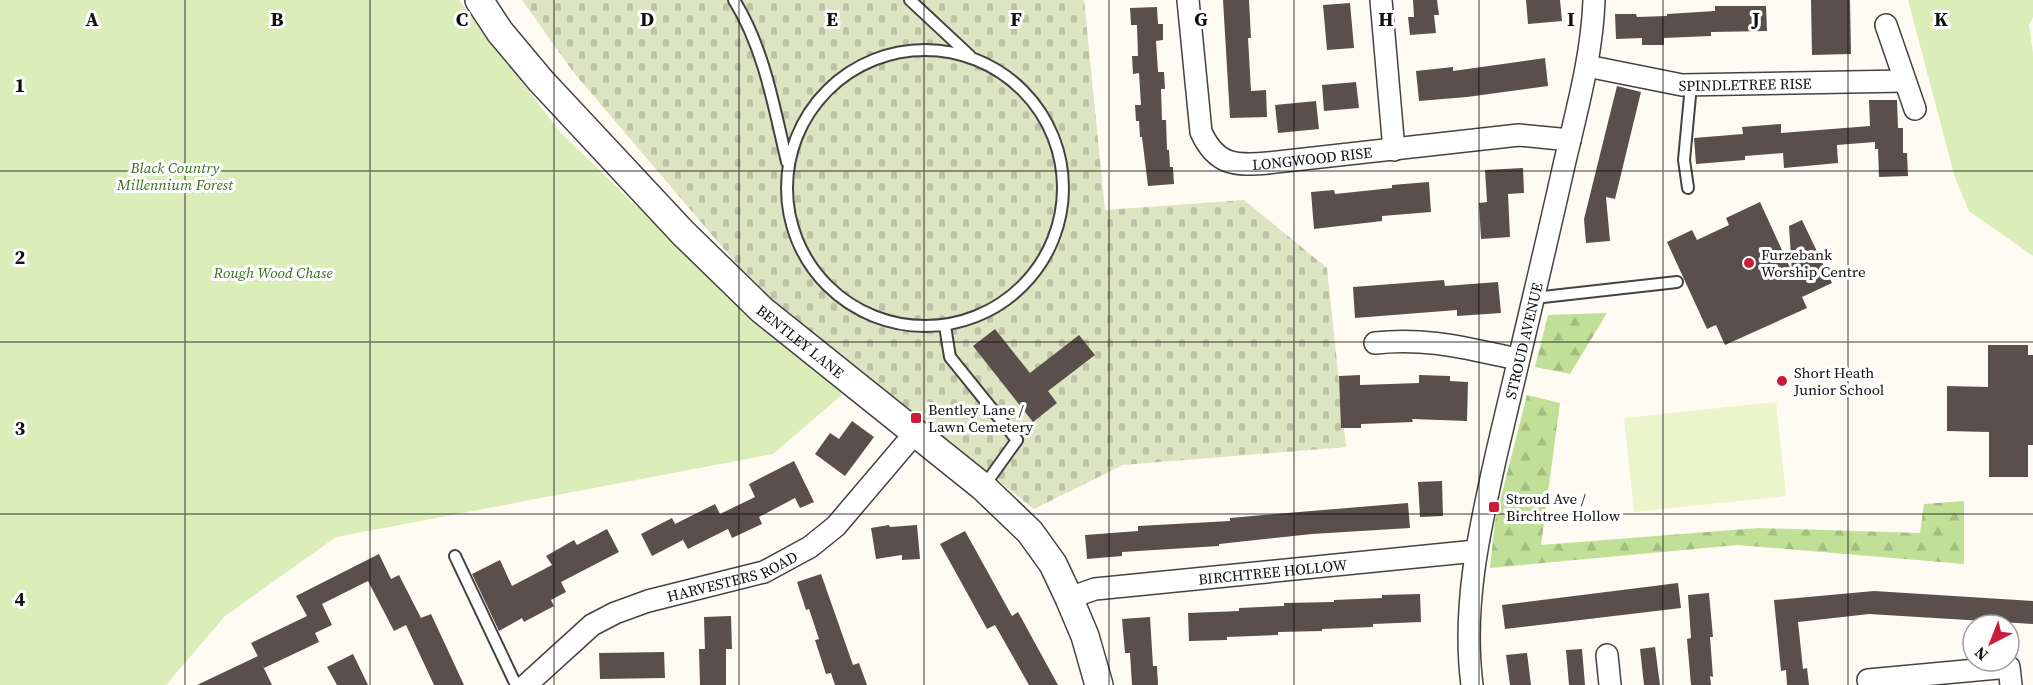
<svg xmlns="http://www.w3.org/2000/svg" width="2033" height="685" viewBox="0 0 2033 685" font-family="'Source Serif 4',serif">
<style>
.forest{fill:url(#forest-firs)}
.cemetery{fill:url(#cemetery-stones)}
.park{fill:#dbedb9}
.pitch{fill:#ebf4cb}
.building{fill:#5a4f4b}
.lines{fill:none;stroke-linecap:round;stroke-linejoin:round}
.service-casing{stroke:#434343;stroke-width:14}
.minor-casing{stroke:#434343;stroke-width:24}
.tertiary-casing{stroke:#434343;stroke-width:30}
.service{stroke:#fff;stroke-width:10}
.minor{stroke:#fff;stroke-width:21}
.tertiary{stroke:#fff;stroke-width:27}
.grid{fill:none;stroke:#101010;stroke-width:1.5;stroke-opacity:0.55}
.poi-dot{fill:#cb1d3b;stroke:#fff;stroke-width:2}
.labels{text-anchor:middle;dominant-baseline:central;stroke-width:6;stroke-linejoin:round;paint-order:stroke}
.street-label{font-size:15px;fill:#101010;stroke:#fff}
.park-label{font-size:15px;font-style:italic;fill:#366e1a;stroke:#fff}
.poi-label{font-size:15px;fill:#101010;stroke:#fff;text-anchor:start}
.grid-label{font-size:20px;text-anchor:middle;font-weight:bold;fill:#101010;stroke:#fff;stroke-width:6;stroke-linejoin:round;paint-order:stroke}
</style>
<defs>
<pattern id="forest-firs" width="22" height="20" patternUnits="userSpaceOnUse" patternTransform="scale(1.5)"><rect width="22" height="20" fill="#c0df97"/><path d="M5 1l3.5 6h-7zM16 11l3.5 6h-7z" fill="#a4be81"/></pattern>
<pattern id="cemetery-stones" width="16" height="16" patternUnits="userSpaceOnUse" patternTransform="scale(1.5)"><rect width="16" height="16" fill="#dde4c1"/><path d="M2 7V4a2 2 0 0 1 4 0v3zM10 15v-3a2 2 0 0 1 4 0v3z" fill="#bdc3a5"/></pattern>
</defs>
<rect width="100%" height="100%" fill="#fffbf3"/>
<path class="forest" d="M1607 313 1570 374 1535 367 1548 315Z
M1527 395 1560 403 1541 545 1758 528 1920 533 1924 504 1964 501V564L1738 545 1490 568 1495 521Z"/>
<path class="cemetery" d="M522 0H1084L1105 210 1244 200 1327 268 1346 447 1123 465 1034 509 758 289 574 73Z"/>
<path class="park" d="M0 0H459L560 132 761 327 844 393 773 454 336 537 225 616 166 685H0Z
M1908 0H2033V17L2029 25 2033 53V256L1969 211 1955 178Z"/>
<path class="pitch" d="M1776 402 1786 496 1634 512 1624 418Z"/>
<path class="building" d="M1223 0H1249L1251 38H1248L1251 91 1266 90 1267 117 1230 118Z
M1413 0H1437L1439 15H1434L1436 33 1410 35 1408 17H1414Z
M1526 0H1560L1562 21 1528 24Z
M1811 0H1850L1851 54 1812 55Z
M1350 3 1354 48 1327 50 1323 5Z
M1715 6H1766L1767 31 1711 32V36L1664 38V45H1642V38L1616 39 1615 14H1636L1637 17 1667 16V14L1715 11Z
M1157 7 1158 24H1163V40L1156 41 1158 72H1164L1165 89H1161L1162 120H1166L1167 150H1169L1170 167H1173L1174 184 1148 186 1142 137H1140L1139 121H1136L1135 105H1141L1139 73 1133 74 1132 56H1138L1137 25H1131L1130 8Z
M1545 58 1548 86 1467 97 1419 101 1416 71 1453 67V71Z
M1356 82 1359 108 1324 111 1322 85Z
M1617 86 1641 92 1615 199 1606 197 1610 241 1586 243 1584 219Z
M1869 100H1897L1898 128H1903V153H1907L1908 176 1879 177 1878 149H1875V142L1837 145 1838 163 1784 168 1783 153 1745 156V160L1696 164 1694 138 1743 134 1742 127 1781 124V133L1870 126Z
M1316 101 1319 129 1278 133 1275 105Z
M1523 168 1524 193 1508 194 1510 237 1481 239 1479 203 1487 202 1485 170Z
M1429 182 1431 212 1382 216V221L1314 229 1311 192 1334 190 1335 194 1392 188V185Z
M1760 202 1792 272 1789 226 1802 220 1832 283 1802 297 1807 308 1725 345 1716 325 1707 329 1667 242 1692 230 1697 240 1729 225 1726 218Z
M1444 280 1445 286 1498 282 1501 313 1457 316V310L1355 318 1353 287Z
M995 329 1030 373 1079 335 1095 355 1048 391 1057 403 1033 422 973 346Z
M1988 345H2028V355H2033V445H2028V477H1989V432L1947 431V386L1988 387Z
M1360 375V385L1419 383V375L1450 376V381L1468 382 1467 421 1412 419 1413 422 1361 424V428H1341L1339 376Z
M852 421 874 437 845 476 815 454 830 433 839 439Z
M794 461 814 502 800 508 795 498 759 517 762 524 732 538 728 529 688 549 683 540 652 556 641 534 672 518 675 524 715 504 720 514 755 497 749 484Z
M1442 481 1443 516 1420 517 1418 482Z
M1408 503 1410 528 1312 534 1219 544V546L1122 552V556L1087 559 1085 535 1138 531V526L1230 521V518L1275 514Z
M889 525 890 527 917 525 920 559 902 560V555L876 559 871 528Z
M607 529 619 552 561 582 566 592 551 600 554 606 524 622 522 618 499 631 472 574 500 560 512 586 552 565 546 556 574 540 577 545Z
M965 531 1012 616 1018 612 1058 685H1029L995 625 987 629 940 544Z
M379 554 391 579 399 575 421 618 431 614 464 685H434L406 625 394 631 368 581 322 604 332 625 315 633 319 642 264 668 251 643 307 616 296 596Z
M821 574 853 665 859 663 867 685H835L831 673 826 674 815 640 819 639 809 609 806 610 797 582Z
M1678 583 1681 608 1505 629 1502 605Z
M1874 591 2033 601V624L1869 614 1798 622 1803 669 1807 668 1809 685H1787L1786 670 1781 671 1774 600Z
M1709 593 1713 637H1710L1713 677 1710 676 1711 685H1691L1687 639 1691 638 1688 595Z
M1420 594 1421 622 1373 624V627L1322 629V631L1278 632V635L1227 637V640L1189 641 1188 613 1239 611V608L1284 606V603L1334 602V600L1382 598V595Z
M731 616 732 649H726V685H700L699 649H705L704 617Z
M1150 617 1153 666H1157L1158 685H1132L1130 653H1125L1122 619Z
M1655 647 1660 685H1644L1640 649Z
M1582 649 1585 685H1569L1566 650Z
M664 652 665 678 600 679 599 653Z
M1527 653 1531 685H1510L1506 655Z
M353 654 368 685H337L327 667Z
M258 656 272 685H197Z"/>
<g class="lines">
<defs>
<path id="service" d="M734 0C764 48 774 107 787 162
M910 0 970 56
M787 188a138 138 0 1 1 276 0a138 138 0 1 1-276 0Z
M1688 188 1684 160 1691 85
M1534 298 1677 282
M945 326 950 357 1017 440 984 486
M455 556 516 685"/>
<g id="minor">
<path id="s1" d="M1188 0 1201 132C1216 165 1235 166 1268 163L1519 135 1570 140"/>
<path d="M1381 0 1394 150"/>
<path d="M1886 25 1915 109"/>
<path id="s2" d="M1587 66 1682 85 1905 81"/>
<path d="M1375 343C1428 337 1468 349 1518 359"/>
<path id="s3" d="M1069 598 1095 589 1476 551"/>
<path d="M1607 655 1610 685"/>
<path d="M1868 680 2009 667 2011 685"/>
<path id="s4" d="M526 685 592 625 615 613 648 601 764 572 810 547 836 526 915 433"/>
<path id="s5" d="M1472 685C1462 607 1479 532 1496 456 1518 362 1541 268 1562 174 1575 116 1592 59 1594 0"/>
</g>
<g id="tertiary">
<path id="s6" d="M479 0 500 32 541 81 683 233 762 310 983 487 1030 532 1053 564 1069 598 1085 636 1099 685"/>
</g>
</defs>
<use href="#service" class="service-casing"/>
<use href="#minor" class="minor-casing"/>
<use href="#tertiary" class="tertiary-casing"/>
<use href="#service" class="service"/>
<use href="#minor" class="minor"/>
<use href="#tertiary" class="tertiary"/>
</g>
<path class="grid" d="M185 0V685M370 0V685M554 0V685M739 0V685M924 0V685M1109 0V685M1294 0V685M1479 0V685M1663 0V685M1848 0V685M0 171H2033M0 342H2033M0 514H2033"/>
<g class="poi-dot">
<circle cx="1749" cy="263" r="6"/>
<circle cx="1782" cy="381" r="6"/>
<rect x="910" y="412" width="12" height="12" rx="3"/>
<rect x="1488" y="501" width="12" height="12" rx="3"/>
</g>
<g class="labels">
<g class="street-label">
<text stroke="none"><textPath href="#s2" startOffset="160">SPINDLETREE RISE</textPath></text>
<text stroke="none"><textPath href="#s1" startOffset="258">LONGWOOD RISE</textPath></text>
<text stroke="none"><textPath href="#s6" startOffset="470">BENTLEY LANE</textPath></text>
<text stroke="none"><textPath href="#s5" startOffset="350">STROUD AVENUE</textPath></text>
<text stroke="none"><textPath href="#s3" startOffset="206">BIRCHTREE HOLLOW</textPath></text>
<text stroke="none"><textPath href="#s4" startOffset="238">HARVESTERS ROAD</textPath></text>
</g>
<g class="park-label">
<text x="175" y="167">Black Country<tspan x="175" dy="17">Millennium Forest</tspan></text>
<text x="273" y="272">Rough Wood Chase</text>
</g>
<g class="poi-label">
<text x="1761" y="254">Furzebank<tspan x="1761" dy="17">Worship Centre</tspan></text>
<text x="1794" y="372">Short Heath<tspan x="1794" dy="17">Junior School</tspan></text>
<text x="928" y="409">Bentley Lane /<tspan x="928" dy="17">Lawn Cemetery</tspan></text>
<text x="1506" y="498">Stroud Ave /<tspan x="1506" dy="17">Birchtree Hollow</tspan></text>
</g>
</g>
<g class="grid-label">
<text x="92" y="26">A</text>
<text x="277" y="26">B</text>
<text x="462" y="26">C</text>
<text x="647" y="26">D</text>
<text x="832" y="26">E</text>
<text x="1016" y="26">F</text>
<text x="1201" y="26">G</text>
<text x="1386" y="26">H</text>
<text x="1571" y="26">I</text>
<text x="1756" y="26">J</text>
<text x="1941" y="26">K</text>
<text x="20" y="92">1</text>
<text x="20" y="264">2</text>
<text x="20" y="435">3</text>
<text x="20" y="606">4</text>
</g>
<g transform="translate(1991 643) rotate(222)"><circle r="28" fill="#ffffff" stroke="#9f9f9f" stroke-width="1.5"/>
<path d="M0-4.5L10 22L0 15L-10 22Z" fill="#cb1d3b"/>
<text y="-9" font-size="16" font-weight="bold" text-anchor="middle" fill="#101010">N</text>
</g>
</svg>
